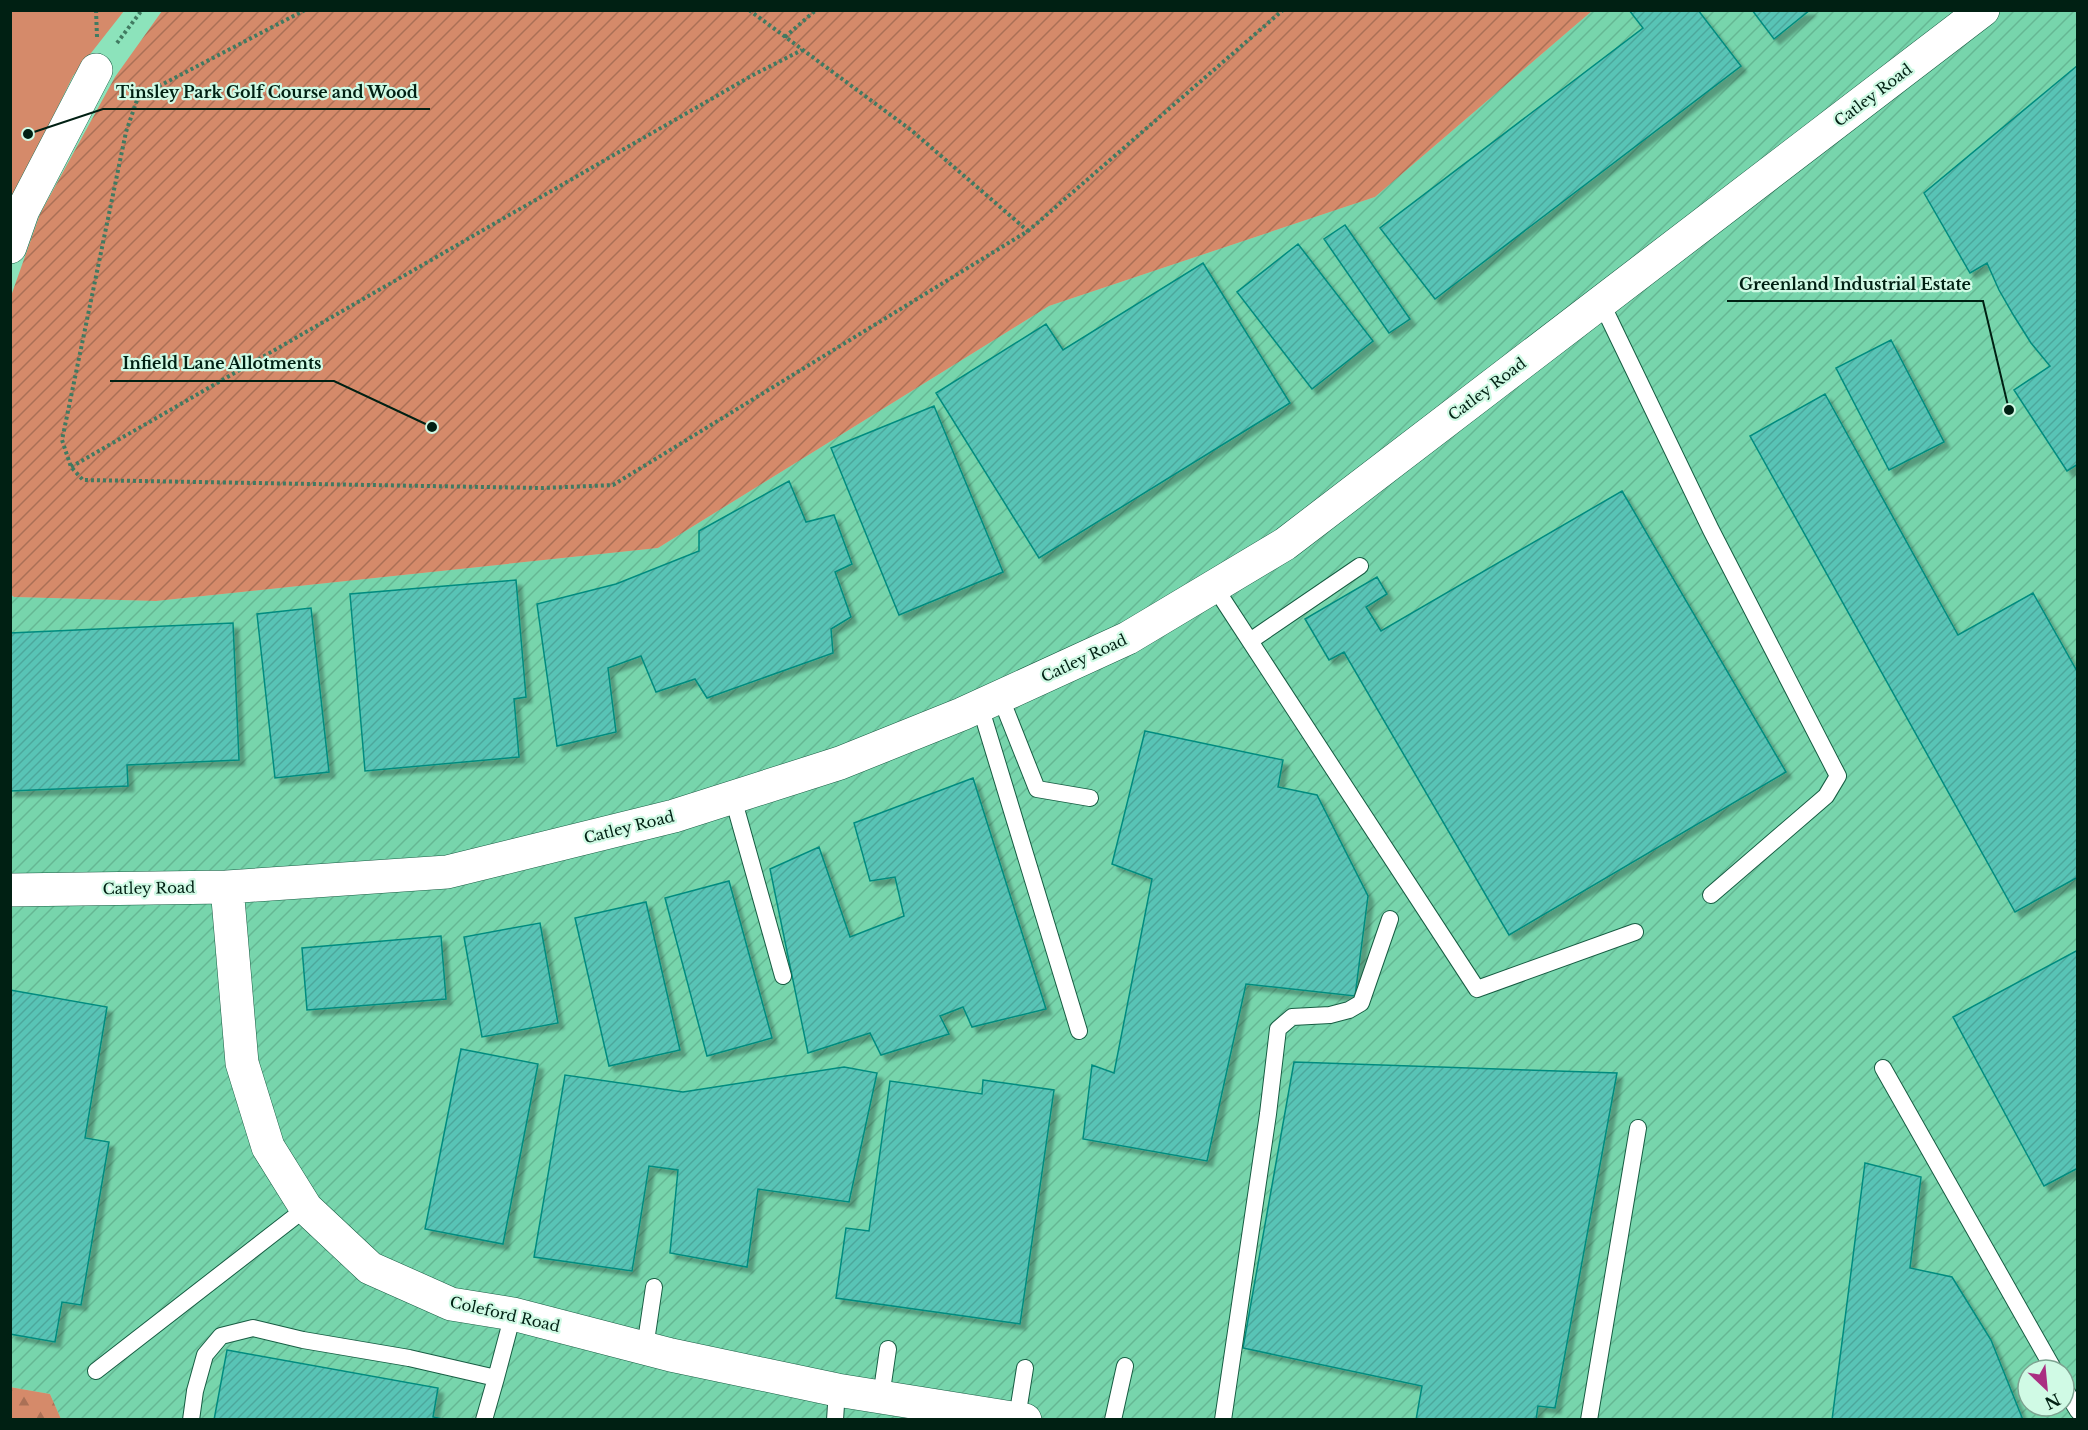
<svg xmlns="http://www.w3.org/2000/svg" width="2088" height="1430" viewBox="0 0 2088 1430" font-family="'Libre Baskerville',serif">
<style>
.industrial{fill:url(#industrial-furrows);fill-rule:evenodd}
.green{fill:#d58a6a}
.forest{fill:url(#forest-firs)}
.garden{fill:url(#garden-furrows)}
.building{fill:url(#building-hatch);stroke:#038c7f;stroke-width:1.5;filter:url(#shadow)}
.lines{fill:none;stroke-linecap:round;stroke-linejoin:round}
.service-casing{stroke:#175d43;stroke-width:18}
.minor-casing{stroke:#175d43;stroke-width:34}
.path{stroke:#417a61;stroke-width:4;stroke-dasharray:3 3;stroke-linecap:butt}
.service{stroke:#fff;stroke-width:16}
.minor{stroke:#fff;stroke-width:33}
.labels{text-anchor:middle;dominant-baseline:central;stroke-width:4.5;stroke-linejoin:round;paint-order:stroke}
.street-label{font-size:15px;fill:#002013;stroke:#d0fae5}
.leader{fill:none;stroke:#002013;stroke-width:2}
.callout-dot{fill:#002013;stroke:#d0fae5;stroke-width:2}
.callout-label{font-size:16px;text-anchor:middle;font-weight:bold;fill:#002013;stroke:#d0fae5;stroke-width:4.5;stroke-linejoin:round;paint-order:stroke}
</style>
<defs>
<pattern id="industrial-furrows" width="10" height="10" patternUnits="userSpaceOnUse" patternTransform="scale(1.5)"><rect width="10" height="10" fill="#77d5ac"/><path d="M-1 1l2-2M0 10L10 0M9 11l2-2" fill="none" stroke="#65b793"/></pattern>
<pattern id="forest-firs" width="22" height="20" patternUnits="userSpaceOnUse" patternTransform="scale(1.5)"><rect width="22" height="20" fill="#d58a6a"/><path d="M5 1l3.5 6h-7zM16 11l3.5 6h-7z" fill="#aa7056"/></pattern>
<pattern id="garden-furrows" width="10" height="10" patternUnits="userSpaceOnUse" patternTransform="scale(1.5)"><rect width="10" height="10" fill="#d58a6a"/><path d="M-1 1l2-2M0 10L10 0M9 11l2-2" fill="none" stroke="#aa7056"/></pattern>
<pattern id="building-hatch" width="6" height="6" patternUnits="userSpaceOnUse" patternTransform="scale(1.5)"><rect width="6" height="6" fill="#59c4b6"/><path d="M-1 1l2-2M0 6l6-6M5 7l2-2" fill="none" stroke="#4ca89c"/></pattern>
<filter id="shadow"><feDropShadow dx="5.5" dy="5.5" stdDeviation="1.5" flood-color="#0004"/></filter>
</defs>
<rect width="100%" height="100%" fill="#8ce3bb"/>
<path class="industrial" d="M1592 11H2077V1419H61L50 1394 11 1387 10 595 14 597 156 601 658 548 1049 306 1375 197ZM2028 1370H2064V1406H2028Z"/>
<path class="green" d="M11 11H124L73 76 16 192 11 209Z"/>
<path class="forest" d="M10 1387 50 1394 61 1419H11Z"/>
<path class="garden" d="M162 11V10L1592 11 1375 197 1049 306 658 548 156 601 14 597 10 594 11 296 40 214 115 77Z"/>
<path class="building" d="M1629 10H1698L1741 66 1435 299 1380 228 1643 28Z
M1752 10H1810L1774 39Z
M2078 65V464L2067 471 2014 390 2050 366 2031 343 2014 316 1999 290 1987 263 1970 273 1924 193Z
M1345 225 1410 319 1389 333 1324 239Z
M1298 244 1373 341 1312 389 1237 292Z
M1203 263 1290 403 1039 558 936 393 1046 324 1063 350Z
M1891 340 1944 442 1889 470 1836 368Z
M1825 394 1958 635 2033 593 2078 673V877L2015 912 1750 436Z
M934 406 1003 572 899 615 831 448Z
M789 481 806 522 834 515 852 564 835 572 851 617 831 629 833 653 707 698 695 679 656 692 641 656 608 668 616 732 557 746 537 604 616 584 699 551V531Z
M1622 491 1786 772 1509 935 1344 652 1329 660 1305 619 1377 577 1387 594 1366 607 1381 631Z
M516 580 526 697 514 699 519 757 365 771 350 594Z
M311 608 329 772 275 778 257 614Z
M233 623 239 760 127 765 128 786 10 791V633Z
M1145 731 1283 760 1278 787 1317 795 1368 896 1355 996 1246 984 1207 1161 1083 1139 1092 1065 1114 1073 1152 879 1112 864Z
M973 778 1046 1009 972 1027 963 1007 940 1016 949 1034 881 1055 870 1033 808 1053 770 869 819 847 850 937 904 916 895 877 870 881 854 823Z
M729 881 772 1038 707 1056 665 898Z
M646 902 680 1050 609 1066 575 918Z
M540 923 558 1023 482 1037 464 937Z
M441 936 446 999 307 1010 302 948Z
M2078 950V1168L2044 1186 1953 1017Z
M10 990 107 1007 85 1138 109 1142 81 1305 62 1302 55 1342 10 1334Z
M461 1049 538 1064 503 1244 425 1229Z
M1294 1062 1617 1073 1555 1408 1538 1406 1536 1420H1416L1422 1386 1243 1348Z
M844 1067 877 1073 849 1202 758 1189 747 1267 670 1253 678 1170 649 1166 632 1271 534 1257 565 1075 683 1092Z
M983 1080 1054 1090 1020 1324 836 1298 846 1228 869 1231 890 1081 982 1094Z
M1865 1163 1921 1177 1910 1268 1952 1277 1991 1340 2023 1420H1832Z
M227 1350 438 1388 433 1417 447 1420H214Z"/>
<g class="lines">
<defs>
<path id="service" d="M1601 302 1711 530 1838 776 1826 796 1711 895
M1214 586 1477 989 1635 932
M1250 641 1360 566
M1000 696 1037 789 1090 798
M980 706 1079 1031
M733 798 783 976
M1883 1068 2054 1370
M645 1348 654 1287
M96 1371 306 1208
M2064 1388 2078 1411
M881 1397 888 1349
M1017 1418 1025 1368
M191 1420 195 1391 205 1355 221 1336 253 1328 303 1340 409 1358 496 1378 513 1314
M484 1420 496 1378
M835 1420 837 1390
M1113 1420 1125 1366
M1223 1420 1268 1114 1278 1029 1292 1017 1330 1015 1349 1010 1361 1003 1390 919
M1589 1420 1638 1128"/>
<path id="minor" d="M10 247 23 210 96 70
M227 887 242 1063 268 1147 306 1208 370 1268 451 1304 513 1314 671 1355 837 1390 1025 1420
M10 890 227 887 447 872 674 816 840 763 962 714 1128 638 1285 544 1983 10"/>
</defs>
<use href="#service" class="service-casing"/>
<use href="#minor" class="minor-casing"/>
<path class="path" d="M96 10 97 37
M305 10 138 97 126 132 62 440 71 467 83 480 542 488 613 485 1028 231 1283 10
M749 10 911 130 1028 231
M785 37 816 10
M117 43 142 10
M71 467 753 75 802 50"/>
<use href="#service" class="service"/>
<use href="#minor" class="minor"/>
</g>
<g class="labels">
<g class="street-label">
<text transform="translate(1873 95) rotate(-37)">Catley Road</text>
<text transform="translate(1487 389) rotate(-37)">Catley Road</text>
<text transform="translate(1084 658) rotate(-25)">Catley Road</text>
<text transform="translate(629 827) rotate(-14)">Catley Road</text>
<text transform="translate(149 888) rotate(-1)">Catley Road</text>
<text transform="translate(505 1314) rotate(13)">Coleford Road</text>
</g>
</g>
<path class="leader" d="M28 134L103 109H430M2009 410L1983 301H1727M432 427L334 381H110"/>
<g class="callout-dot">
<circle cx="28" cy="134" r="6"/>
<circle cx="2009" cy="410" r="6"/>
<circle cx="432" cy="427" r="6"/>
</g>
<g class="callout-label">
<text x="267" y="98">Tinsley Park Golf Course and Wood</text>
<text x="1855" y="290">Greenland Industrial Estate</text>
<text x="222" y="369">Infield Lane Allotments</text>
</g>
<rect width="2088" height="1430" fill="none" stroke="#002013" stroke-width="24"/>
<g transform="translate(2046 1388) rotate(154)"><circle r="28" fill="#d0fae5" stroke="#7da391" stroke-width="1.5"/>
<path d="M0-4.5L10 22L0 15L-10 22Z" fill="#aa2f82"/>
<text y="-9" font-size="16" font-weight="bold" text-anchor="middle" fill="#002013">N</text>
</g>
</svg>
